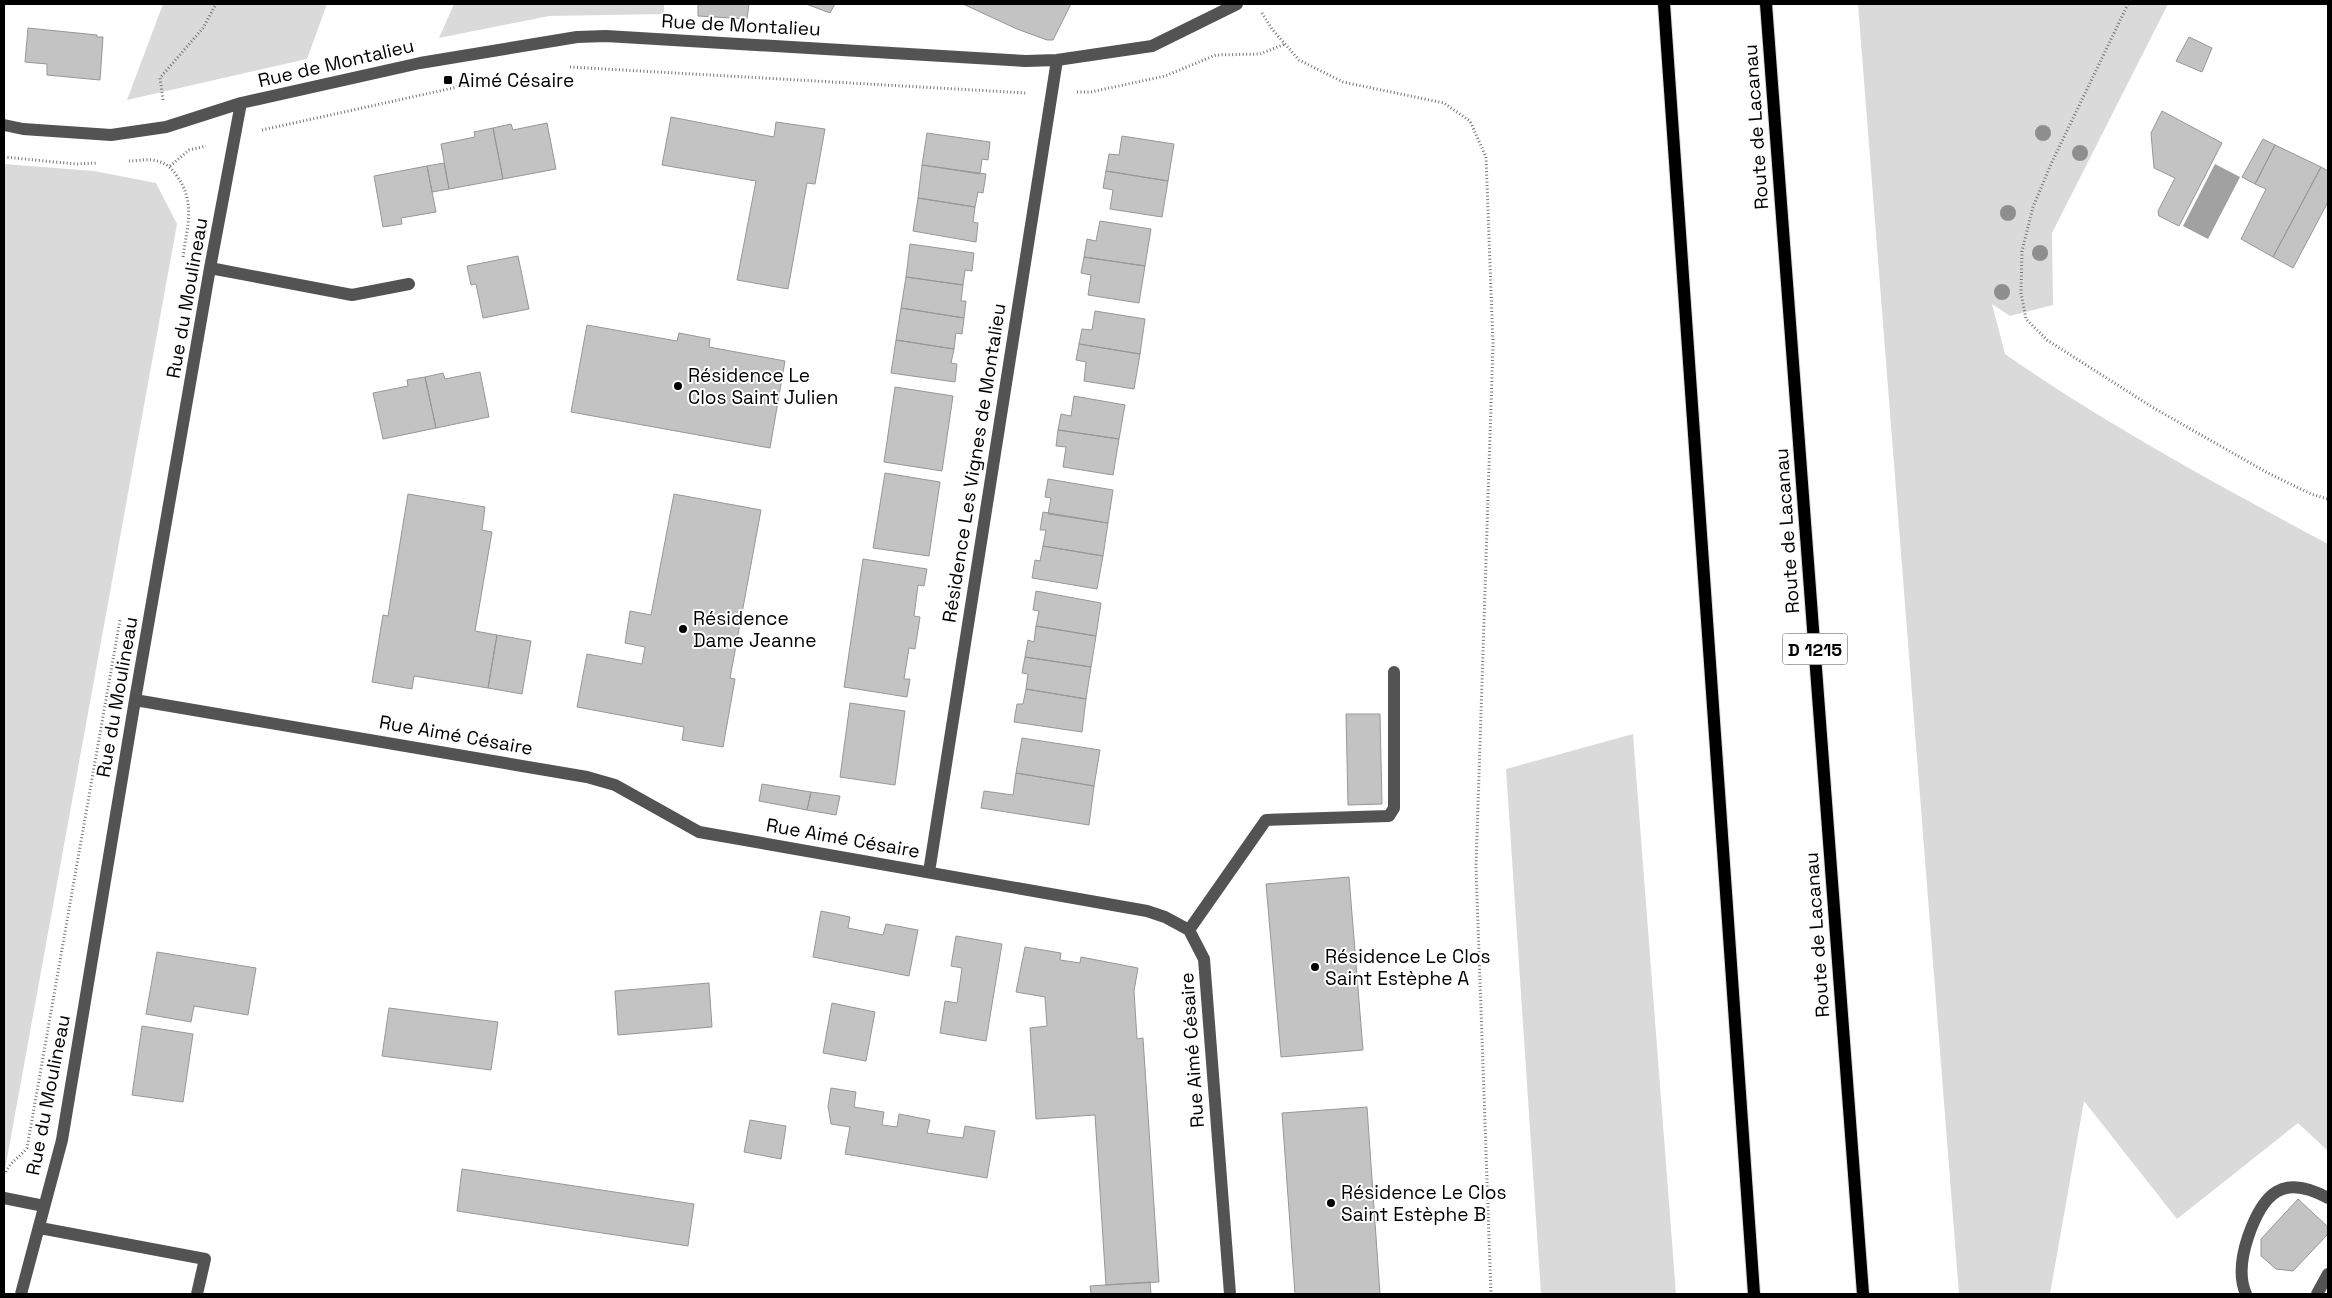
<svg xmlns="http://www.w3.org/2000/svg" width="2332" height="1298" viewBox="0 0 2332 1298" font-family="'Space Grotesk',sans-serif">
<style>
.green{fill:#dadada}
.water{fill:#a1a1a1}
.building{fill:#c3c3c3;stroke:#979797}
.lines{fill:none;stroke-linecap:round;stroke-linejoin:round}
.major-casing{stroke:#dbdbdb;stroke-width:14}
.path{stroke:#757575;stroke-width:3;stroke-dasharray:1 2.5;stroke-linecap:butt}
.minor{stroke:#535353;stroke-width:12}
.major{stroke:#000;stroke-width:12}
.tree{fill:#8e8e8e}
.poi-dot{fill:#000;stroke:#fff;stroke-width:2}
.labels{text-anchor:middle;dominant-baseline:central;stroke-width:4;stroke-linejoin:round;paint-order:stroke}
.shield{fill:#fff;stroke:#4c4c4c;stroke-width:1}
.shield-label{font-size:18px;font-weight:bold;fill:#000}
.street-label{font-size:19px;fill:#000;stroke:#fff}
.poi-label{font-size:19px;fill:#000;stroke:#fff;text-anchor:start}
</style>
<rect width="100%" height="100%" fill="#fff"/>
<path class="green" d="M163 4H327L307 59 127 100Z
M454 4H664V14L549 16 439 38Z
M1858 4H2168L2052 233 2053 305 2010 316 1992 304 2005 354C2107 425 2218 485 2328 544V1151L2298 1123 2177 1219 2084 1101 2050 1294H1959Z
M4 164 94 171 156 183 177 224 4 1175Z
M1633 734 1676 1294H1541L1506 769Z"/>
<path class="water" d="M2215 164 2240 177 2208 239 2183 226Z"/>
<path class="building" d="M698 4H749L747 19 698 16Z
M806 4H835L830 13Z
M963 4H1071L1053 40H1047L1017 29Z
M28 28 97 35V37H103L100 80 47 75V64L25 62Z
M2189 37 2212 48 2202 72 2176 61Z
M2162 111 2222 143 2179 226 2159 216 2158 211 2175 178 2154 168 2151 133Z
M671 117 774 137 776 122 825 129 815 184 807 183 788 289 737 280 756 181 662 165Z
M547 123 556 169 503 179 493 128 511 124 513 130Z
M493 128 503 179 449 189 441 144 475 137 474 132Z
M927 133 990 142 988 160 982 159 980 174 922 165Z
M1122 136 1174 144 1168 181 1106 171 1109 154 1119 155Z
M2263 139 2275 145 2255 184 2242 177Z
M2275 145 2321 167 2273 257 2241 239 2266 189 2255 184Z
M444 163 449 189 432 192 427 166Z
M922 165 986 174 983 193 978 192 975 207 918 198Z
M427 166 436 212 401 218 402 224 383 227 374 176Z
M2321 167 2328 171V202L2293 268 2273 257Z
M1106 171 1168 181 1162 217 1110 209 1113 190 1103 188Z
M918 198 975 207 973 222 978 223 976 242 913 231Z
M1100 221 1151 229 1145 266 1084 257 1087 239 1096 241Z
M910 244 974 253 972 271 965 270 963 285 906 277Z
M518 256 529 309 483 318 476 284 471 285 467 266Z
M1084 257 1145 266 1139 303 1088 295 1091 275 1081 273Z
M906 277 963 285 961 301H966L964 318 901 308Z
M901 308 964 318 962 334 956 333 954 349 896 340Z
M1095 311 1145 319 1140 354 1079 344 1082 329 1092 330Z
M587 325 677 341 679 333 710 339 709 347 785 361 770 448 571 412Z
M896 340 954 349 951 363 957 364 955 382 891 373Z
M1079 344 1140 354 1134 389 1084 381 1086 362 1076 360Z
M480 372 489 417 436 428 425 377 443 373 445 379Z
M425 377 436 428 383 439 373 393 408 386 407 380Z
M895 387 953 396 942 471 884 462Z
M1074 396 1125 405 1119 439 1058 430 1061 414 1071 416Z
M1058 430 1119 439 1113 475 1063 467 1066 447 1056 446Z
M885 473 940 482 929 556 873 548Z
M1048 479 1113 490 1108 523 1048 514 1051 498 1045 497Z
M408 494 485 507 482 530 492 532 475 631 497 635 488 688 414 676 412 689 372 682 383 615 388 616Z
M674 494 761 510 730 678 735 679 723 747 682 740 684 727 577 707 587 654 642 664 645 647 625 643 630 611 651 615Z
M1043 512 1108 523 1103 556 1043 546 1046 530H1040Z
M1043 546 1103 556 1097 589 1032 578 1035 560 1040 561Z
M863 559 927 569 924 586 918 585 914 616 920 617 915 649 909 648 904 679H910L907 697 844 687Z
M1036 591 1101 603 1096 636 1036 626 1039 611 1033 610Z
M1036 626 1096 636 1091 667 1025 657 1028 640 1034 642Z
M497 635 531 641 522 694 488 688Z
M1025 657 1091 667 1086 699 1026 689 1028 674 1022 673Z
M1026 689 1086 699 1082 732 1014 722 1017 704H1023Z
M850 703 905 711 895 785 840 777Z
M1346 714H1380L1382 804 1348 805Z
M1022 738 1100 750 1094 786 1016 773Z
M1016 773 1094 786 1089 825 981 808 984 791 1013 795Z
M762 784 811 792 807 810 759 801Z
M811 792 840 796 836 815 807 810Z
M1349 877 1363 1050 1281 1057 1266 884Z
M821 911 850 917 848 928 883 935 886 924 918 930 909 976 813 957Z
M956 936 1002 944 986 1041 940 1033 945 1001 957 1003 962 968 951 966Z
M1025 947 1061 953 1060 960 1080 963 1081 957 1138 968 1134 991 1137 1039 1143 1038 1159 1282 1106 1285 1095 1115 1036 1119 1030 1028 1047 1026 1045 997 1016 992Z
M157 952 256 968 248 1015 194 1006 191 1022 146 1014Z
M709 983 712 1027 618 1035 615 991Z
M832 1003 875 1012 866 1061 823 1053Z
M389 1008 498 1022 491 1070 382 1056Z
M142 1026 193 1034 183 1102 132 1095Z
M831 1088 856 1092 854 1107 884 1112 882 1125 897 1127 899 1114 930 1120 927 1133 963 1138 965 1126 995 1131 987 1178 845 1154 850 1127 831 1124 828 1106Z
M1367 1107 1380 1294H1295L1282 1113Z
M750 1120 786 1126 781 1159 744 1152Z
M462 1169 694 1204 688 1246 457 1211Z
M2298 1199 2328 1227V1234L2293 1271 2276 1269 2261 1256V1239Z
M1150 1282 1151 1294H1091L1090 1286Z"/>
<g class="lines">
<defs>
<path id="major" d="M1664 4 1754 1294
M1766 4 1863 1294"/>
</defs>
<use href="#major" class="major-casing"/>
<path class="path" d="M2128 4 2051 164 2033 207 2022 251 2021 293 2026 319 2047 340 2152 407 2266 472 2311 494 2328 499
M1262 13 1272 29 1299 60 1343 82 1444 103 1470 121 1486 157 1493 344 1476 867 1491 1294
M570 67 1026 93
M1077 92H1091L1165 76 1216 55 1260 54 1285 44
M163 100 160 78 203 28 216 4
M262 130 471 84
M4 157 76 164 98 163
M129 161C136 161 145 159 152 160 164 162 170 166 177 176 196 203 187 226 183 257
M170 166 189 150 206 146
M6 1172C10 1162 20 1157 27 1148L120 620"/>
<path class="minor" d="M4 125 23 129 111 135 166 127 241 103 420 63 577 37 606 36 1026 61 1057 60 1152 46 1237 4
M210 268 352 295 409 284
M135 700 587 777 615 785 699 832 1147 911 1165 917 1189 930 1204 959 1230 1294
M929 872 1057 60
M1189 930 1266 820 1389 816 1394 808V672
M4 1198 44 1206
M40 1228 205 1259 197 1294
M21 1294 62 1140 135 700 210 268 241 103
M2246 1294C2238 1276 2242 1255 2248 1237 2263 1193 2283 1173 2328 1198
M2317 1294 2328 1274"/>
<use href="#major" class="major"/>
</g>
<g class="tree">
<circle cx="2043" cy="133" r="8"/>
<circle cx="2080" cy="153" r="8"/>
<circle cx="2008" cy="213" r="8"/>
<circle cx="2040" cy="253" r="8"/>
<circle cx="2002" cy="292" r="8"/>
</g>
<g class="poi-dot">
<rect x="443" y="75" width="10" height="10" rx="2.5"/>
<circle cx="678" cy="386" r="5"/>
<circle cx="683" cy="629" r="5"/>
<circle cx="1315" cy="967" r="5"/>
<circle cx="1331" cy="1203" r="5"/>
</g>
<g class="labels">
<rect class="shield" x="1782.5" y="633.5" width="65" height="31" rx="4"/>
<g class="shield-label">
<text x="1815" y="649">D 1215</text>
</g>
<g class="street-label">
<text transform="translate(741 25) rotate(3)">Rue de Montalieu</text>
<text transform="translate(336 63) rotate(-13)">Rue de Montalieu</text>
<text transform="translate(1756 127) rotate(-94)">Route de Lacanau</text>
<text transform="translate(187 298) rotate(-80)">Rue du Moulineau</text>
<text transform="translate(974 463) rotate(-81)">Résidence Les Vignes de Montalieu</text>
<text transform="translate(1787 531) rotate(-94)">Route de Lacanau</text>
<text transform="translate(117 697) rotate(-80)">Rue du Moulineau</text>
<text transform="translate(456 735) rotate(10)">Rue Aimé Césaire</text>
<text transform="translate(843 838) rotate(10)">Rue Aimé Césaire</text>
<text transform="translate(1817 935) rotate(-94)">Route de Lacanau</text>
<text transform="translate(1192 1050) rotate(-94)">Rue Aimé Césaire</text>
<text transform="translate(48 1095) rotate(-79)">Rue du Moulineau</text>
</g>
<g class="poi-label">
<text x="458" y="80">Aimé Césaire</text>
<text x="688" y="375">Résidence Le<tspan x="688" dy="22">Clos Saint Julien</tspan></text>
<text x="693" y="618">Résidence<tspan x="693" dy="22">Dame Jeanne</tspan></text>
<text x="1325" y="956">Résidence Le Clos<tspan x="1325" dy="22">Saint Estèphe A</tspan></text>
<text x="1341" y="1192">Résidence Le Clos<tspan x="1341" dy="22">Saint Estèphe B</tspan></text>
</g>
</g>
<rect width="2332" height="1298" fill="none" stroke="#000000" stroke-width="10"/>
</svg>
